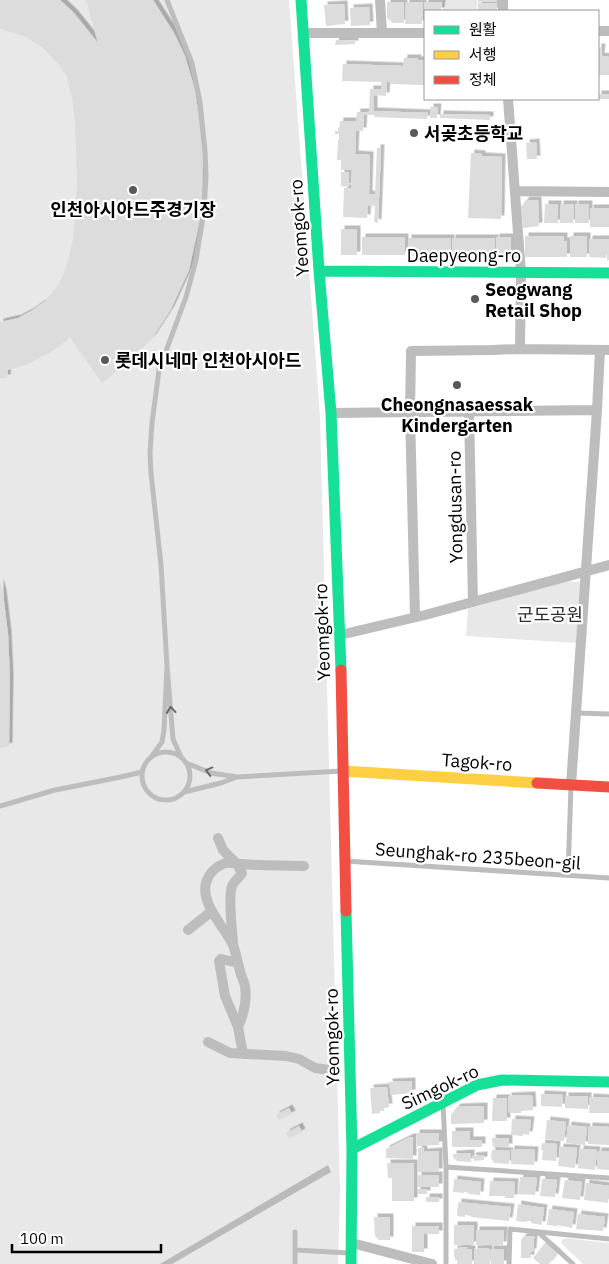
<svg xmlns="http://www.w3.org/2000/svg" width="609" height="1264" viewBox="0 0 609 1264" font-family="'IBM Plex Sans','Noto Sans KR',sans-serif">
<style>
.green{fill:#e8e8e8}
.water{fill:#bababa}
.building{fill:#dcdcdc;filter:url(#shadow)}
.lines{fill:none;stroke-linecap:round;stroke-linejoin:round}
.lane{stroke:#bdbdbd;stroke-width:5}
.street{stroke:#bdbdbd;stroke-width:10}
.fast{stroke:#16e098;stroke-width:11}
.slow{stroke:#ffcf43;stroke-width:11}
.jam{stroke:#f24e42;stroke-width:11}
.oneway{stroke:#686868}
.poi-dot{fill:#595959;stroke:#fff;stroke-width:2}
.labels{text-anchor:middle;dominant-baseline:central;stroke-width:4.5;stroke-linejoin:round;paint-order:stroke}
.poi-label{font-size:18px;font-weight:bold;fill:#000;stroke:#fff;text-anchor:start}
.street-label{font-size:18px;fill:#000;stroke:#fff}
.park-label{font-size:18px;fill:#2d2d2d;stroke:#fff}
</style>
<defs>
<filter id="shadow"><feDropShadow dx="3.5" dy="-3.5" stdDeviation="0" flood-color="#0004"/></filter>
</defs>
<rect width="100%" height="100%" fill="#fff"/>
<path class="green" d="M0 0H289L320 416 340 1191 338 1264H0Z
M443 0H477V11H443Z
M563 581 580 582 576 643 466 636 468 609Z
M566 1238 609 1243V1264H583L561 1243 562 1240Z"/>
<path class="water" d="M328 1165 331 1172 172 1264H160Z"/>
<path class="building" d="M0 0H60L74 13 98 43 86 0H153L174 33 185 56 195 90 198 111 203 157 202 196V209L197 233 189 270 171 309 153 337 125 364 102 383 69 336 61 345 49 353 28 364 8 370 7 378H0V322L18 318 31 311 44 302 55 290 64 273 69 257 73 239 76 201 77 180 75 121 72 98 66 75 58 64 42 47 26 37 0 29Z
M478 0H497V2H478Z
M387 2H404V23H393L387 18Z
M406 2H423L422 24H405Z
M425 2H442L441 11H424Z
M478 3H497V11H478Z
M344 4 345 24 326 26 324 5Z
M369 7 370 25 351 26 350 8Z
M336 40 355 41V44L335 45Z
M598 47H602L601 56 609 57V75H598Z
M404 58H418V60H425V85L391 84V82H387L386 96 374 95V111L428 113 427 119 374 117V115H364L363 131H356L355 154 370 155 369 194 375 195 377 148H381L378 223 374 222 375 206 368 205 367 218 343 217 344 188H351L352 170H341V160H337L338 140H339V134H335V131H339L340 121H356L357 112H369L370 89H381V82L342 81 343 64 403 66Z
M598 94H609V99H598Z
M430 107H438L437 118H430Z
M440 114 490 115V120L440 118Z
M536 142 537 159H527L526 143Z
M471 153 482 154V156L502 157 501 219 468 218Z
M341 172H349V187L341 186Z
M526 200H538L539 226 523 228 521 207Z
M545 204H558V223H544Z
M560 204H574L573 223H560Z
M575 204H589V223H575Z
M590 208H609V227H590Z
M341 229H357V255H341Z
M525 236H564V241H567V257H525Z
M570 236H587V257H570Z
M362 237H405V255H362Z
M496 237H511V256H496Z
M408 238H451V256H408Z
M452 238H495V256H452Z
M589 239H609V260H607V249L606 258 589 257Z
M0 582 3 593 8 634 10 677 9 746 0 748Z
M412 1081V1093L391 1095 389 1082Z
M387 1087 389 1107H384V1111H380V1113L372 1114 370 1088Z
M541 1094 563 1095 562 1107 541 1106Z
M532 1095 533 1110 521 1111V1113H509L508 1096Z
M565 1096H588V1109L565 1108Z
M590 1097 609 1098V1113H589Z
M493 1098H507V1121H492Z
M484 1106V1123L451 1124V1115L457 1107Z
M289 1108 292 1114 279 1120 276 1115Z
M512 1119 531 1120 529 1135 523 1134V1136L511 1135Z
M547 1120 566 1122 564 1141 545 1139Z
M568 1125 587 1127 585 1145 566 1143Z
M299 1126 302 1132 289 1139 286 1133Z
M589 1126 609 1127V1145L588 1144Z
M452 1131H470V1140H482V1147H452Z
M416 1133H439V1145L417 1146Z
M410 1137H413V1159L386 1158V1149Z
M492 1138H509V1147H493Z
M542 1143 557 1144 556 1161 542 1160 543 1150H541Z
M424 1147V1152L439 1151V1172H418V1148Z
M560 1147 577 1148 575 1168 558 1166Z
M511 1149 535 1150 534 1165 511 1164Z
M580 1149 597 1150 595 1170 578 1168Z
M492 1150 510 1151 509 1164 494 1163 491 1158Z
M598 1151H609V1170L597 1169Z
M471 1153V1162L457 1161 453 1157V1154Z
M484 1155V1160L474 1161V1159H473L472 1156Z
M387 1163H414V1201H392V1178H388Z
M418 1175H439V1187H418Z
M520 1177 537 1178 535 1195 518 1194Z
M454 1179 481 1182 480 1195 469 1194V1193L464 1192V1193L453 1192Z
M542 1179 557 1180 555 1197 540 1196Z
M565 1180 582 1182 580 1200 562 1198Z
M490 1181 515 1182 514 1198H505V1196H489Z
M586 1183 609 1186 608 1203 584 1200Z
M417 1189H427V1194H417Z
M426 1197H439V1202H426Z
M458 1202 511 1207 509 1221 471 1217V1216L465 1215V1217L457 1216Z
M518 1204 544 1208 542 1225 531 1223V1221H526V1222L516 1221Z
M549 1209 574 1212 572 1228 557 1225V1226L547 1225Z
M578 1214 605 1217 603 1231 576 1229Z
M374 1217H390V1240H379L375 1236Z
M454 1225H474V1245H454Z
M412 1226H439V1234H424V1252H412Z
M476 1230H504L503 1245H476Z
M524 1236 535 1237V1239H534L533 1252H531V1258H521V1240Z
M545 1243 558 1253 549 1264H540L533 1258Z
M467 1247V1249H472V1264H457V1260H455V1257H454V1249H458V1248Z
M489 1248 490 1264H474V1249Z
M490 1249H504V1264H491Z"/>
<g class="lines">
<path class="lane" d="M167 0 192 63 200 102 205 150 206 175 204 211 196 260 186 297 159 370 152 423 150 453 151 473 161 565 167 666
M576 713 609 714
M142 776a24 24 0 1 1 48 0a24 24 0 1 1-48 0Z
M151 757 162 742 164 730 167 666 173 739 181 757
M237 777 342 771
M184 792 221 783 237 777 211 773 186 763
M0 806 55 790 121 777 142 772
M345 861 609 878
M568 875 571 786
M443 1104 446 1167V1264
M446 1167 609 1178
M538 1232 573 1264
M295 1250 349 1253
M295 1264V1232
M509 1264 510 1229 609 1239"/>
<path class="street" d="M380 0 382 33
M503 11V0
M598 31H609
M303 33H425
M508 99 521 273 520 349
M515 191 609 192
M469 411 473 602
M331 413 597 410
M415 617 410 412 411 351 492 350 520 349 609 350
M340 635 425 615 609 565
M571 785 597 410 600 350
M218 838 223 850 236 863 242 873C239 878 234 881 232 886 228 897 232 929 233 942
M188 930 212 911
M238 963 221 959 219 961 225 996 238 1027 243 1054
M238 1027C244 1014 247 1000 245 986 244 981 241 976 240 971 238 963 236 953 233 945 224 926 198 902 207 880 210 872 216 867 223 864 229 861 236 864 242 864 262 866 283 865 304 866
M208 1042 230 1053 286 1056 299 1059 315 1068 335 1071
M352 1243 432 1264"/>
<path class="fast" d="M301 0 319 271 331 413 341 670
M319 271 609 273
M346 911 352 1149 351 1264
M352 1149 477 1085 502 1080 609 1082"/>
<path class="slow" d="M343 771 537 783"/>
<path class="jam" d="M341 670 346 911
M537 783 609 787"/>
</g>
<defs><path id="oneway-chevron" d="M-2-3.5L2.5 0L-2 3.5" fill="none" stroke-width="1.6" stroke-linecap="round" stroke-linejoin="round" transform="scale(1.25)"/></defs>
<g class="oneway">
<use href="#oneway-chevron" transform="translate(171 710) rotate(-95)"/>
<use href="#oneway-chevron" transform="translate(209 771) rotate(-165)"/>
</g>
<g class="poi-dot">
<circle cx="414" cy="133" r="5"/>
<circle cx="133" cy="190" r="5"/>
<circle cx="475" cy="299" r="5"/>
<circle cx="105" cy="360" r="5"/>
<circle cx="457" cy="385" r="5"/>
</g>
<g class="labels">
<g class="poi-label">
<text x="424" y="133">서곶초등학교</text>
<text x="133" y="209" text-anchor="middle">인천아시아드주경기장</text>
<text x="485" y="289">Seogwang<tspan x="485" dy="21">Retail Shop</tspan></text>
<text x="115" y="360">롯데시네마 인천아시아드</text>
<text x="457" y="404" text-anchor="middle">Cheongnasaessak<tspan x="457" dy="21">Kindergarten</tspan></text>
</g>
<g class="street-label">
<text transform="translate(299 228) rotate(-94)">Yeomgok-ro</text>
<text x="464" y="255">Daepyeong-ro</text>
<text transform="translate(455 507) rotate(-91)">Yongdusan-ro</text>
<text transform="translate(322 632) rotate(-92)">Yeomgok-ro</text>
<text transform="translate(477 762) rotate(4)">Tagok-ro</text>
<text transform="translate(478 856) rotate(4)">Seunghak-ro 235beon-gil</text>
<text transform="translate(332 1037) rotate(-91)">Yeomgok-ro</text>
<text transform="translate(440 1087) rotate(-25)">Simgok-ro</text>
</g>
<g class="park-label">
<text x="550" y="614">군도공원</text>
</g>
</g>
<rect x="424" y="10" width="175" height="90" fill="#ffffff" stroke="#999999"/>
<rect x="434" y="26" width="25" height="8" fill="#16e098" stroke="#999999"/>
<text x="469" y="35" font-size="15" fill="#000000">원활</text>
<rect x="434" y="51" width="25" height="8" fill="#ffcf43" stroke="#999999"/>
<text x="469" y="60" font-size="15" fill="#000000">서행</text>
<rect x="434" y="76" width="25" height="8" fill="#f24e42" stroke="#999999"/>
<text x="469" y="85" font-size="15" fill="#000000">정체</text>
<path d="M12 1244v8h149v-8" fill="none" stroke="#000000" stroke-width="2.5"/>
<text x="20" y="1244" font-size="15" fill="#000000" stroke="#ffffff" stroke-width="4" paint-order="stroke">100 m</text>
</svg>
